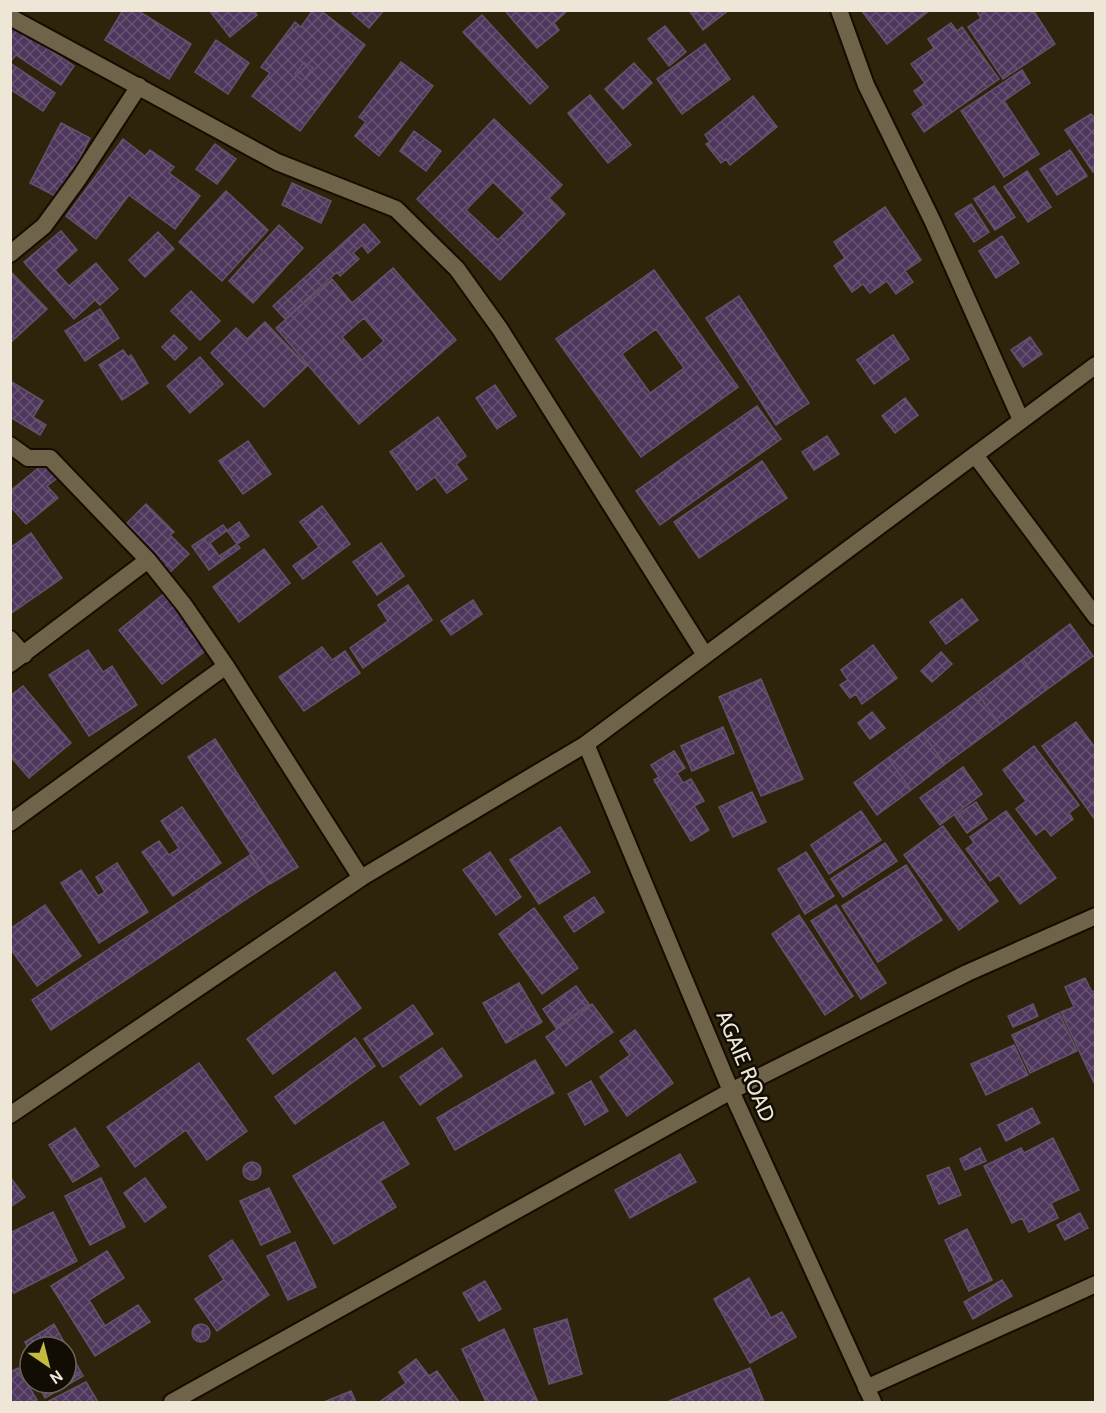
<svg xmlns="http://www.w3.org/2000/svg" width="1106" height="1413" viewBox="0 0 1106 1413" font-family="Cabin,sans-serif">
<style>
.building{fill:url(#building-cross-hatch);stroke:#62536b;stroke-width:1.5;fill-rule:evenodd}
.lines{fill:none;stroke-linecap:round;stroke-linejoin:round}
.minor-casing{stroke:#160c00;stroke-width:20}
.tertiary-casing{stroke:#160c00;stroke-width:20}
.minor{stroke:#6f6349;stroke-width:16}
.tertiary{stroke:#6f6349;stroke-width:16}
.labels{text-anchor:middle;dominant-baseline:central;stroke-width:5;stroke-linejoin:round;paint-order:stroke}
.street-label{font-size:21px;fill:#eee7d8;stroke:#120d04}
</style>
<defs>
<pattern id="building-cross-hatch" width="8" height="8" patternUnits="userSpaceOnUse" patternTransform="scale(1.5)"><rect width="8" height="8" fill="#4f365c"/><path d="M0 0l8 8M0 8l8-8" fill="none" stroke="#695373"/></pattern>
</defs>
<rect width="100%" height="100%" fill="#2e230b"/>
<path class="building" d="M123 10H137L191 44 169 79 105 40Z
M209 10H254L257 15 230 37Z
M313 10H320L365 45 300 131 252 96 270 73 261 67 295 22 301 27ZM304 62 313 68 303 81 295 74Z
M354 10H384L369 28 352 13Z
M507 10H568L554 23 559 30 537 48 506 12Z
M689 10H729L703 30Z
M861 10H887L888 13 891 10H930L887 44Z
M976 10H1033L1055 44 1003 79 968 27 981 18Z
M482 15 548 87 530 104 463 32Z
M951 23 957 31 962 27 999 79 924 132 912 114 924 105 914 91 925 83 911 64 934 48 928 39Z
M13 25 74 66 61 85 16 55 10 62V30Z
M665 26 686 52 669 66 648 39Z
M216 40 249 63 228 94 195 72Z
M705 44 730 79 682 114 657 79Z
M304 62 313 68 303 81 295 74Z
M401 62 433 86 379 156 355 136 366 122 359 117Z
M10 63 55 93 43 111 10 89Z
M634 63 652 83 623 109 605 89Z
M1022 70 1030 83 1004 101 1039 154 1004 177 961 111Z
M590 95 631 145 608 163 568 113Z
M753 96 777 127 730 165 726 159 721 163 706 144 710 142 705 135Z
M1091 114 1096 119V171L1093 172 1065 130Z
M494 119 562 185 549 198 565 214 500 280 417 199ZM493 182 525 213 498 240 466 210Z
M61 123 90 138 59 198 30 183Z
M414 131 441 151 426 171 400 151Z
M123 139 145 156 150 150 174 167 169 173 200 196 175 229 129 195 96 239 66 216Z
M215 144 236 159 217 184 196 169Z
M1070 150 1087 176 1057 195 1040 169Z
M1027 171 1051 207 1028 222 1004 187Z
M292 183 331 201 321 223 282 205Z
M994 186 1015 217 995 230 974 199Z
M226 191 268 230 222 281 179 242Z
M971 204 989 232 974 242 955 214Z
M885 207 921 260 905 271 913 282 896 294 887 281 870 293 863 284 852 292 834 266 845 258 834 242Z
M364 224 380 242 368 253 362 245 353 253 359 259 340 276 337 272 285 319 273 306Z
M279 225 303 248 253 303 229 281Z
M61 231 77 250 55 270 69 286 96 263 118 289 100 305 95 300 74 319 24 262Z
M158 232 174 249 145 277 129 260Z
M1002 236 1019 263 996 278 979 251Z
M393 268 456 340 359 424 276 328 332 279 352 303ZM364 318 384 341 362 360 342 337Z
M654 270 738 387 641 457 556 339ZM656 329 684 368 650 393 622 354Z
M12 273 47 309 10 343V274Z
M191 291 220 321 200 340 171 311Z
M739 296 809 403 776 425 706 318Z
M100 309 119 338 85 361 65 331Z
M265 322 307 366 264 407 211 353 236 328 247 339Z
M174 335 187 348 175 360 162 347Z
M893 335 909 359 874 384 857 360Z
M1030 337 1042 354 1023 367 1011 350Z
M123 350 128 357 131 355 148 383 122 400 99 365Z
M200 357 223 384 190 413 167 386Z
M10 381 43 401 33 417 46 425 40 435 10 417Z
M495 385 516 416 497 429 476 398Z
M905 398 918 415 895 433 882 416Z
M757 406 781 439 660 525 636 491Z
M438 417 466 456 456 464 467 479 447 493 435 477 417 490 390 452Z
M827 436 839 454 814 470 802 452Z
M248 441 271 474 243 494 219 461Z
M47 461 60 476 47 486 58 498 26 524 10 506V491Z
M762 461 787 498 699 558 674 522Z
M146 504 174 532 170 535 189 554 167 575 121 529Z
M322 506 350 544 303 579 293 566 319 547 300 522Z
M239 522 249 536 219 556 210 543Z
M223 525 240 548 209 570 192 546Z
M31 533 62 578 10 614V548Z
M381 543 404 576 377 595 353 562Z
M264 549 290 583 239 622 213 587Z
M408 585 432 620 363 668 350 648 388 621 378 605Z
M165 593 209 648 162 684 119 630Z
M962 599 978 620 946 644 930 622Z
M473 600 482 614 451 635 441 621Z
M1070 624 1093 656 1046 690 1023 659Z
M873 645 897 678 862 704 856 694 850 698 840 685 848 680 841 670Z
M322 647 332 660 345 651 360 673 304 711 279 677Z
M88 650 103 672 112 666 137 705 89 736 49 675Z
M941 652 952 664 932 682 921 671Z
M1023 659 1046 690 1000 724 977 693Z
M761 679 803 779 761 796 719 697Z
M23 686 71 743 29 778 10 756V696Z
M977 693 1000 724 945 764 922 733Z
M872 712 885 728 870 739 858 723Z
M1076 722 1096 749V821L1042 746Z
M723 727 734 753 692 771 681 746Z
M922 733 945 764 911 790 888 758Z
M215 739 298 867 270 884 188 757Z
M1034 746 1079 805 1069 813 1073 819 1051 836 1045 828 1036 835 1016 809 1026 801 1003 770Z
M674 751 685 768 677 773 683 783 691 779 704 801 694 806 709 830 691 841 654 780 659 777 651 765Z
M888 758 911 790 877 815 854 783Z
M963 767 982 794 940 825 920 798Z
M752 792 766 822 733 837 719 807Z
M976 802 987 819 967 833 955 816Z
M182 807 221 863 173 896 142 852 159 841 169 855 179 848 161 821Z
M861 811 881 840 829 874 811 845Z
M1006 811 1056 878 1020 904 999 875 990 881 966 849 974 843 970 837Z
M943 826 998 901 959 930 904 855Z
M560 827 590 872 539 904 510 860Z
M885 843 897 861 843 897 831 879Z
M490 852 521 897 496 915 463 870Z
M806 852 834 896 805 914 778 869Z
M250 855 269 884 51 1030 32 1000Z
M117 863 148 912 99 943 61 883 81 870 98 896 105 892 96 877Z
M906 865 942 920 878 962 842 906Z
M594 897 604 912 574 932 564 917Z
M45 905 81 956 37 986 10 948V929Z
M836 905 886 983 861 999 811 921Z
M534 908 578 968 542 994 499 934Z
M799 915 853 996 825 1015 772 934Z
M335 972 361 1008 273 1074 247 1039Z
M1085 978 1092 992 1096 990V1087L1061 1012 1074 1007 1065 987Z
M519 983 542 1022 506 1043 483 1003Z
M576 986 589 1004 556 1028 543 1009Z
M592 1004 613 1032 566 1066 546 1037Z
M1033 1004 1038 1016 1013 1027 1008 1016Z
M413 1005 433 1034 383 1067 364 1039Z
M1059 1013 1077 1051 1030 1073 1012 1035Z
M635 1030 673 1083 627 1116 600 1077 630 1055 620 1041Z
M355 1038 375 1066 295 1124 275 1097Z
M1014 1045 1028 1075 986 1095 971 1064Z
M442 1048 462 1076 420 1105 400 1077Z
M535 1060 554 1093 455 1150 437 1118Z
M199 1063 247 1131 207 1160 186 1130 135 1167 107 1127Z
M591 1081 608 1111 585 1125 568 1094Z
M1032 1108 1040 1123 1006 1141 998 1125Z
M383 1122 409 1164 380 1181 396 1207 334 1244 293 1176Z
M75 1128 99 1166 73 1182 49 1145Z
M1053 1138 1079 1190 1051 1203 1058 1218 1029 1232 1022 1218 1012 1223 984 1166 1021 1148 1024 1153Z
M980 1148 986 1161 965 1170 960 1159Z
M680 1154 696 1182 630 1218 615 1190Z
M243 1171a9 9 0 1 1 18 0a9 9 0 1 1-18 0Z
M949 1167 961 1195 939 1204 927 1176Z
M10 1177 25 1197 10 1207Z
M101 1178 125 1227 90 1245 65 1196Z
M145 1178 166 1207 145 1222 124 1193Z
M269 1188 290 1232 261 1245 240 1201Z
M53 1212 77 1261 14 1293 10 1287V1233Z
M1080 1213 1088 1228 1065 1240 1057 1225Z
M967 1229 992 1280 969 1291 945 1240Z
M232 1240 269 1295 217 1331 195 1299 224 1280 209 1256Z
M295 1242 316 1287 288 1300 267 1256Z
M107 1251 124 1278 89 1300 105 1326 138 1305 150 1322 95 1356 51 1286Z
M749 1278 771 1318 782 1312 796 1337 750 1363 714 1299Z
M1002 1280 1012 1296 973 1319 964 1302Z
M485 1281 501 1309 479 1321 463 1293Z
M567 1319 582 1374 549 1384 534 1329Z
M54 1324 83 1376 45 1398 37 1383H66V1347H30V1351L25 1342Z
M192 1333a9 9 0 1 1 18 0a9 9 0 1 1-18 0Z
M504 1329 538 1402H486L462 1349Z
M416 1359 429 1376 437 1371 459 1402H383L381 1401 406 1383 399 1372Z
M18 1368 37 1400 33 1402H10V1372Z
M750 1368 764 1402H667Z
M86 1382 98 1402H47Z
M351 1391 356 1402H324Z"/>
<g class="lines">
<defs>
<path id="minor" d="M839 10 866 85 933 222 1021 420
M10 17 277 162 396 209 457 269 500 329 705 655
M10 254 44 226 79 178 139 86
M10 445 28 458H50L148 560 184 605 226 666 361 878
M975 455 1096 617
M10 639 24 655
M10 664 148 560
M586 744 731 1091 873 1402
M10 823 226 666
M866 1388 1096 1284
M172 1402 731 1091 967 973 1096 916"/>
<path id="tertiary" d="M10 1115 361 878 586 744 1096 365"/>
</defs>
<use href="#minor" class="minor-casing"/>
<use href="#tertiary" class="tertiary-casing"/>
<use href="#minor" class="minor"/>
<use href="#tertiary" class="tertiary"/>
</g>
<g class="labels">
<g class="street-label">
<text transform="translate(746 1066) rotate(67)">AGAIE ROAD</text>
</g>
</g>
<rect width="1106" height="1413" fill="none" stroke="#eee7d8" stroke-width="24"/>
<g transform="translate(48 1365) rotate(145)"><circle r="28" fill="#120d04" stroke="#6a6459" stroke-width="1.5"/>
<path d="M0-4.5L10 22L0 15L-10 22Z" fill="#c4bc3e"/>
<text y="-9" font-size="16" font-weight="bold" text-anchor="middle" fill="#eee7d8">N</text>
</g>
</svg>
